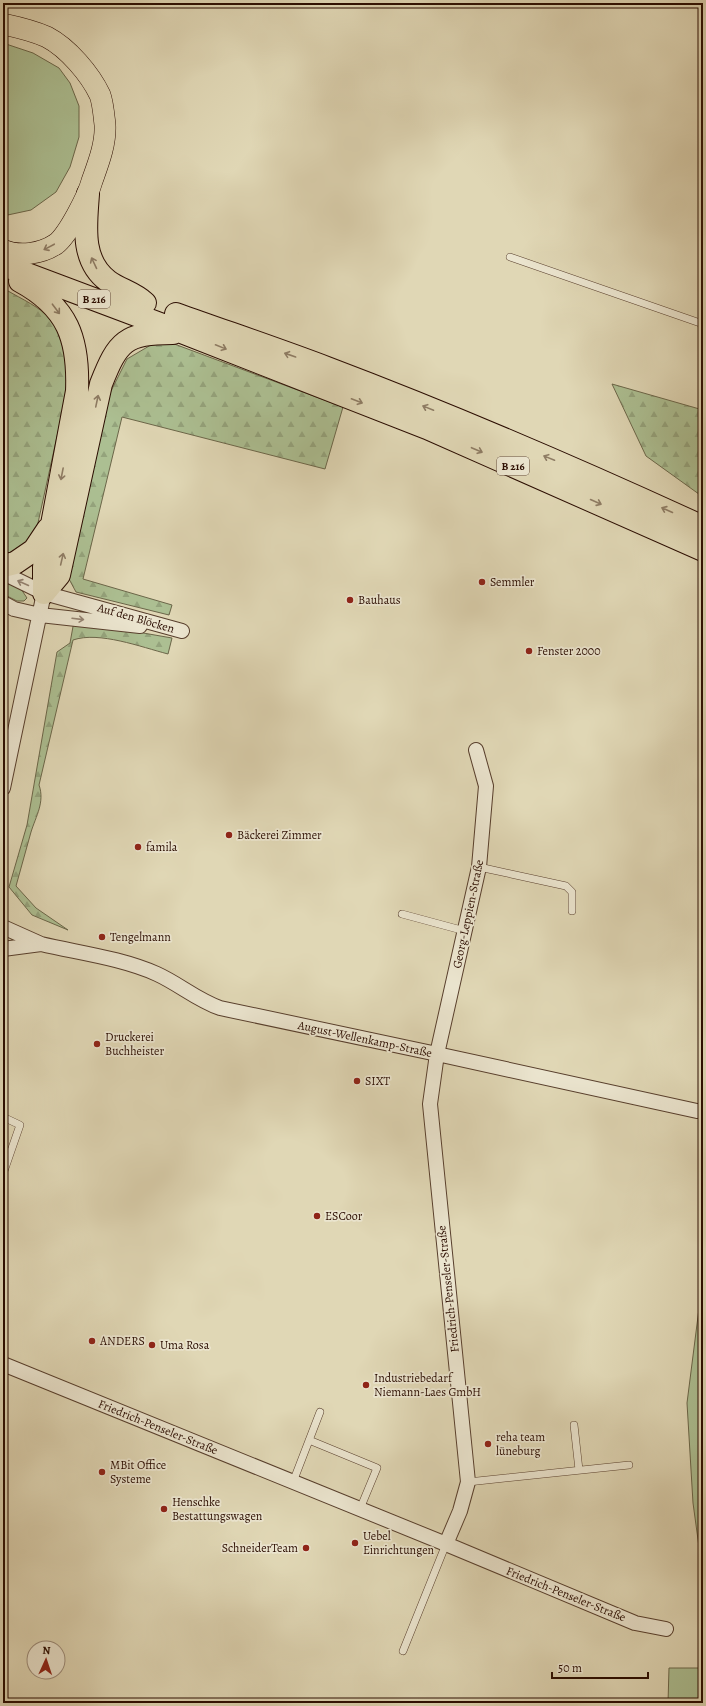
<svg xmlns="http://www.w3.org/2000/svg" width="706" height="1706" viewBox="0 0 706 1706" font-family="Alegreya,serif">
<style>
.grass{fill:#acbf92;stroke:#6b6649}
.forest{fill:url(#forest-firs);stroke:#6b6649}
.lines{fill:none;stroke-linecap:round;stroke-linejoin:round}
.lane-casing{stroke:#583f2d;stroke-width:8}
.street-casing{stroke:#583f2d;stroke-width:16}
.primary-casing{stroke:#2a0c00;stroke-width:22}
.highway-casing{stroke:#2a0c00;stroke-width:24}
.lane{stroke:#ebe5cf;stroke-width:7}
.street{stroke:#ebe5cf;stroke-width:14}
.primary{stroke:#e0d7b5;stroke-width:21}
.highway{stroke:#e0d7b5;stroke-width:22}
.oneway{stroke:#8e7c64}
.oneway2{stroke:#948372}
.poi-dot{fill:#8f2418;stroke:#ebe5cf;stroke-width:1.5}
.labels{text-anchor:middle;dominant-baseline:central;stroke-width:3.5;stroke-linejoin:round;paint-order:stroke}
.shield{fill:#ebe5cf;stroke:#644d3e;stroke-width:1}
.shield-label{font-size:11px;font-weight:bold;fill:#2a0c00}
.poi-label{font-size:12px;fill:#2a0c00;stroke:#ebe5cf;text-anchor:start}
.street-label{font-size:12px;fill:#2a0c00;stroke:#ebe5cf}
</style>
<defs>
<pattern id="forest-firs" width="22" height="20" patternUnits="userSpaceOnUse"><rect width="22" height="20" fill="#acbf92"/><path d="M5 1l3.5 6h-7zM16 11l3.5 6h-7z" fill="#94a37c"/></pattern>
</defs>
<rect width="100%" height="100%" fill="#e0d7b5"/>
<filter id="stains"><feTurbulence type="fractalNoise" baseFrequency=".005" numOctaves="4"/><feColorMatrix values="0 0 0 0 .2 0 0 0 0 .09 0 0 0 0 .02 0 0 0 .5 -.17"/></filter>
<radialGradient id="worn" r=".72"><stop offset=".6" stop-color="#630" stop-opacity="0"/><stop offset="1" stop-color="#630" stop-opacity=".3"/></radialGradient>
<path class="grass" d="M3 43 33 53 59 68 70 83 79 106V137L70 167 56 192 31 210 3 216Z
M3 581 21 589 27 598 24 601H17L3 594Z
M703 1277V1576L693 1503 687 1403Z
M669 1668H703V1703H668Z"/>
<path class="forest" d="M3 288C14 295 36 305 45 314 66 335 68 363 67 391L36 532 25 547 3 555Z
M161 339 343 407 325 469 122 417 83 579 172 605 169 615 76 592 69 579 110 393 127 359Z
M612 384 703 410V497L646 456Z
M74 621 172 638 168 654C141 647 99 631 73 640L39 785C45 802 36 816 31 832 26 850 21 868 16 886L36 908 68 930 32 915 9 887 27 825 57 652 70 643Z"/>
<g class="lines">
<defs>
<path id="lane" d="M510 257 703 324
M479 867 566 886 572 892V911
M402 914 465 931
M3 1117 20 1125 3 1174
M574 1425 579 1470
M309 1440 377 1468 360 1509
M293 1482 320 1412
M468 1482 629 1465
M403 1651 446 1544"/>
<path id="street" d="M3 573 44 593 182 631
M3 603 14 609 40 615 140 626
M3 788 44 593
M3 927 41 944 3 949
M41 944C79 953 121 958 157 974 179 984 197 1000 220 1008L437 1054 697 1111
M3 1364 446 1544 460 1511 468 1482 430 1104 437 1054 479 867 486 786 476 750
M446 1544 635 1623 666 1629"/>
<path id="primary" d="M3 24C17 27 34 31 47 37 68 48 90 74 100 95 103 103 104 116 105 125 106 144 98 164 92 181 88 196 68 235 56 244 41 254 19 257 3 250"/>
<path id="highway" d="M88 194C86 224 80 260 108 281 120 290 133 292 145 303
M3 265 184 333 427 428 703 550
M20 281C68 307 79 339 77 391L44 567V593
M176 314C226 332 277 349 327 368 454 416 579 470 703 527
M3 566 15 563 34 550 48 529
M44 593 59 575 101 384C118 341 125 333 173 333"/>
</defs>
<use href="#lane" class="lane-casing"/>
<use href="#street" class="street-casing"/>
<use href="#primary" class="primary-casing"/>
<use href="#highway" class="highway-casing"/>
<use href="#lane" class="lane"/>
<use href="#street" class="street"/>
<use href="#primary" class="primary"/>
<use href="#highway" class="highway"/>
</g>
<defs><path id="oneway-shaft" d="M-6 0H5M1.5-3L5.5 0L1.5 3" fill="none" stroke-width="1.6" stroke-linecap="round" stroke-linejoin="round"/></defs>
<g class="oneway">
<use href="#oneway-shaft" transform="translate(49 247) rotate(152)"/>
<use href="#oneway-shaft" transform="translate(94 263) rotate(-115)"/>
<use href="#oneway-shaft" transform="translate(56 309) rotate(53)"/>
<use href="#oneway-shaft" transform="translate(221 347) rotate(22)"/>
<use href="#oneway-shaft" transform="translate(290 355) rotate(-161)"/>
<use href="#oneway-shaft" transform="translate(97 401) rotate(-78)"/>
<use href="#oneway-shaft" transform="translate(357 401) rotate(21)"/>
<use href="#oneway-shaft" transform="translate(428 408) rotate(-158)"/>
<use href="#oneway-shaft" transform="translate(477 450) rotate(23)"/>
<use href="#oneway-shaft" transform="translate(549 458) rotate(-158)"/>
<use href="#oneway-shaft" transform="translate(62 474) rotate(101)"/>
<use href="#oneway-shaft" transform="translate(596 502) rotate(24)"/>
<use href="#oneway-shaft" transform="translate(667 510) rotate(-156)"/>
<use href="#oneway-shaft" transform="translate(62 559) rotate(-77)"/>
</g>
<g class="oneway2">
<use href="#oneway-shaft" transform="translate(23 583) rotate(-156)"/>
<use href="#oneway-shaft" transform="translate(78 619) rotate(7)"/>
</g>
<g class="poi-dot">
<circle cx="482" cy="582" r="4"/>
<circle cx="350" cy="600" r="4"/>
<circle cx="529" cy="651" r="4"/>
<circle cx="229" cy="835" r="4"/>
<circle cx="138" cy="847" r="4"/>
<circle cx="102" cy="937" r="4"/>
<circle cx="97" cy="1044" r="4"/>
<circle cx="357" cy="1081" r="4"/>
<circle cx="317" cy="1216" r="4"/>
<circle cx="92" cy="1341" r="4"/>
<circle cx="152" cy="1345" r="4"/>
<circle cx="366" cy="1385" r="4"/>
<circle cx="488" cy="1444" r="4"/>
<circle cx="102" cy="1472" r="4"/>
<circle cx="164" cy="1509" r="4"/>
<circle cx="355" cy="1543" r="4"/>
<circle cx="306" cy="1548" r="4"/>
</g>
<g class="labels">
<g class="shield">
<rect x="78" y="290" width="32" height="18" rx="3"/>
<rect x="497" y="457" width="32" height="18" rx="3"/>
</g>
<g class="shield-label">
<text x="94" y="299">B 216</text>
<text x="513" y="466">B 216</text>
</g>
<g class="poi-label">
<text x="490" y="582">Semmler</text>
<text x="358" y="600">Bauhaus</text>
<text x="537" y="651">Fenster 2000</text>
<text x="237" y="835">Bäckerei Zimmer</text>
<text x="146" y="847">famila</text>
<text x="110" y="937">Tengelmann</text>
<text x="105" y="1037">Druckerei<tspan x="105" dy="14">Buchheister</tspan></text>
<text x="365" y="1081">SIXT</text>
<text x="325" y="1216">ESCoor</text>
<text x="100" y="1341">ANDERS</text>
<text x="160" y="1345">Uma Rosa</text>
<text x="374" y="1378">Industriebedarf<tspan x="374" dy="14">Niemann-Laes GmbH</tspan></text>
<text x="496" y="1437">reha team<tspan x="496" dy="14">lüneburg</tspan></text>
<text x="110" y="1465">MBit Office<tspan x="110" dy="14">Systeme</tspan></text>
<text x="172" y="1502">Henschke<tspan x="172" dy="14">Bestattungswagen</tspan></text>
<text x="363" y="1536">Uebel<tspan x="363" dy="14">Einrichtungen</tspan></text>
<text x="298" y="1548" text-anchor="end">SchneiderTeam</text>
</g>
<g class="street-label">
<text transform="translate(136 618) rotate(16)">Auf den Blöcken</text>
<text transform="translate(468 914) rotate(-78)">Georg-Leppien-Straße</text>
<text transform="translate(365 1039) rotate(12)">August-Wellenkamp-Straße</text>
<text transform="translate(448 1289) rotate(-96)">Friedrich-Penseler-Straße</text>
<text transform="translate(158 1427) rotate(22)">Friedrich-Penseler-Straße</text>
<text transform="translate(566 1594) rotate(22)">Friedrich-Penseler-Straße</text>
</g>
</g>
<rect width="706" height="1706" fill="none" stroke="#e0d7b5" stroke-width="16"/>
<rect x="4" y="4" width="698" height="1698" fill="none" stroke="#2a0c00" stroke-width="2"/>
<rect x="8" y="8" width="690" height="1690" fill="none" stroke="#2a0c00"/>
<g transform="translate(46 1660) rotate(3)"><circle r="19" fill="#ebe5cf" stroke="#9e8e7c"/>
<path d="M0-3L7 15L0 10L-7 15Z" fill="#8f2418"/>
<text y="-6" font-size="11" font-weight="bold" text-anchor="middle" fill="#2a0c00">N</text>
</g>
<path d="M552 1672v6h96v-6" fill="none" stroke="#2a0c00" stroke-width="2"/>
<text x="558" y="1672" font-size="12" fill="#2a0c00" stroke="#ebe5cf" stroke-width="3" paint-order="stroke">50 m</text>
<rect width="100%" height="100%" filter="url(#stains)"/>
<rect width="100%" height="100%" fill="url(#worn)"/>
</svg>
